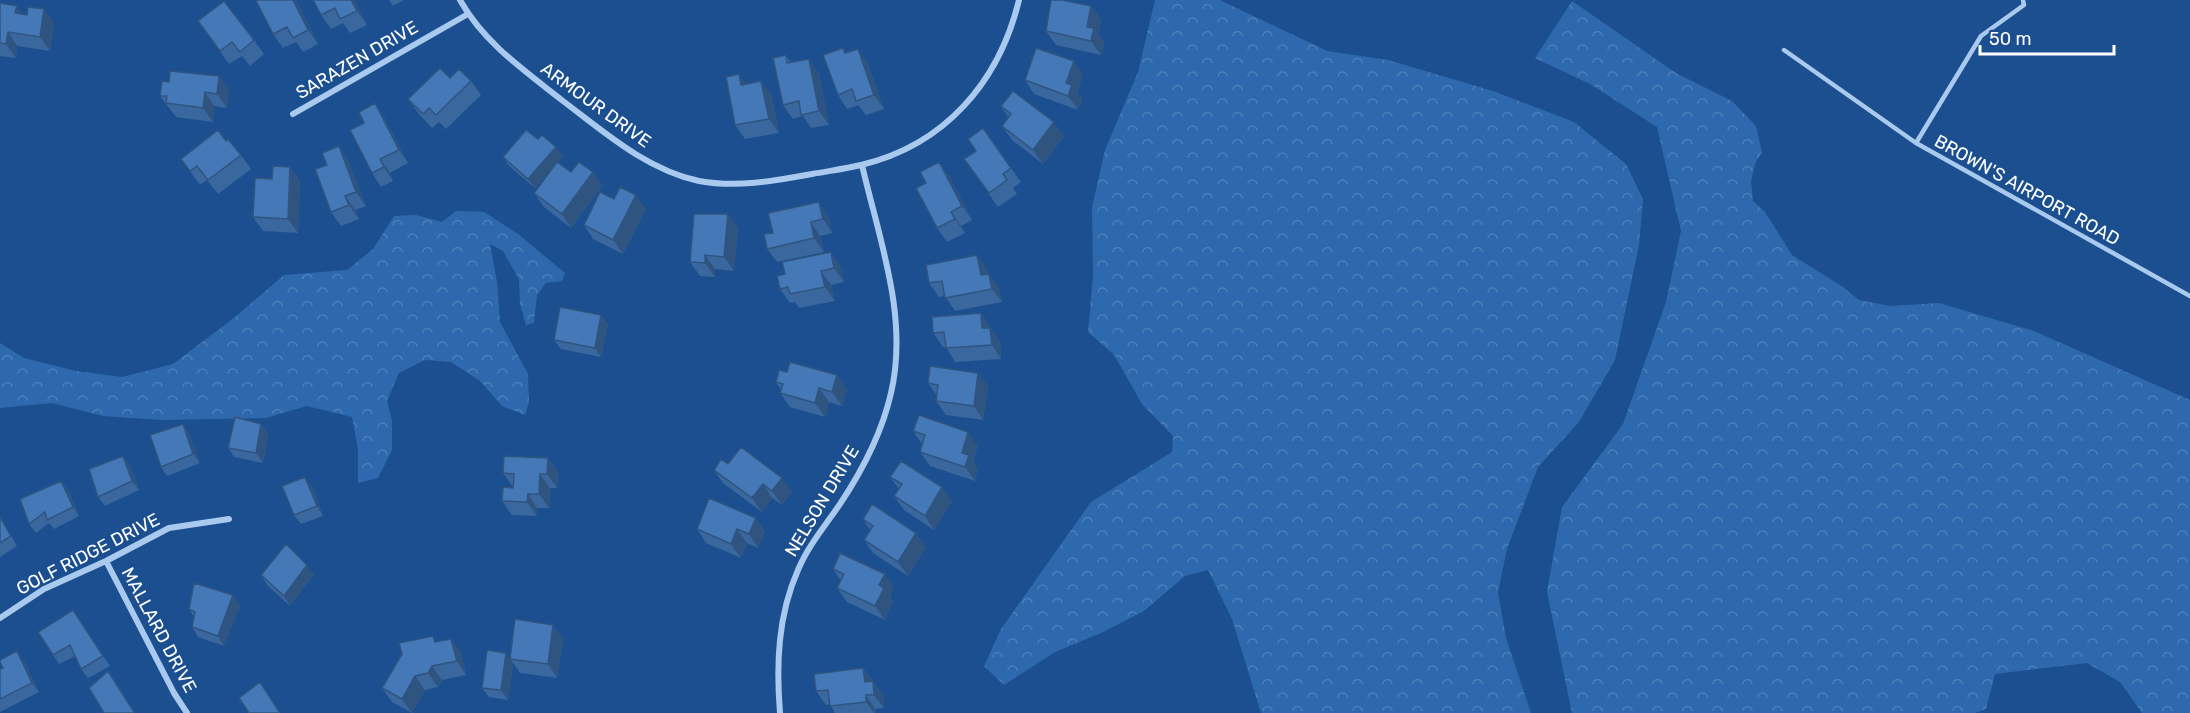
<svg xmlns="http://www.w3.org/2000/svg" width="2190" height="713" viewBox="0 0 2190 713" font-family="Rubik,sans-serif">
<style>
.forest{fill:url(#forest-crowns)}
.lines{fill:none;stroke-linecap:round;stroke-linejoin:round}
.lane{stroke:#a9c9ee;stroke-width:4.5}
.street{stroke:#a9c9ee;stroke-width:6}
.wall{fill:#3a679d}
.shaded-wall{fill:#305480}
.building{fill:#4478b7;stroke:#305480;stroke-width:1.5}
.labels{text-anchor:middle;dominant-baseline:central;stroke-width:4.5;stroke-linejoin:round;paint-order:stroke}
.street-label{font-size:18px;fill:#fff;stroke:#1b4f8f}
</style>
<defs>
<pattern id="forest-crowns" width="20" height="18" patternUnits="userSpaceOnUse" patternTransform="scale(1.5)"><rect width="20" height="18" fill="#2e69ad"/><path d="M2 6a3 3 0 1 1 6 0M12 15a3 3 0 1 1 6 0" fill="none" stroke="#4d80b9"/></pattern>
</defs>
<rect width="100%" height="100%" fill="#1b4f8f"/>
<path class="forest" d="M1155 0H1220L1327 51 1388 60 1493 91 1574 122 1626 164 1643 199 1639 245 1615 360 1579 422 1538 467 1507 549 1498 592 1506 638 1531 713H1261L1232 619 1208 570 1185 576 1144 611 1101 633 1055 652 1004 685 984 666 1001 629 1091 502 1172 452 1173 436 1142 404 1114 355 1088 332 1093 276 1092 207 1105 150 1138 72Z
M1572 1 1676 73 1732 101 1756 126 1762 152 1755 164 1751 181 1753 201 1765 212 1792 255 1843 287 1859 300 1890 306 1939 303 2034 331 2190 400V713H2142L2120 682 2087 663 1995 674 1986 709 1975 713H1572L1547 592 1562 507 1623 424 1666 302 1681 231 1657 127 1590 84 1535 58Z
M456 211 484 212 518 234 565 273 562 281 546 283 537 295 534 323 526 325 520 304 519 279 503 251 490 244 497 282 500 322 528 374 529 402 525 415 502 406 480 381 451 362 425 360 399 373 387 401 392 421V450L378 478 358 483V449L352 417 307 406 266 418 161 420 103 416 52 403 0 408V343L24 358 76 371 122 377 173 364 235 317 284 275 347 270 373 249 394 216 416 215 442 222Z"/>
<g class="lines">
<path class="lane" d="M2023 0 2024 5 1981 36 1916 143 2190 296
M1784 50 1916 143"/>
<path class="street" d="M460 0C484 43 525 71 563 101 604 132 647 170 699 181 737 188 774 181 812 174 828 171 845 169 861 165 945 145 999 82 1019 0
M293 114 468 14
M106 561 174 693 187 713
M0 618 44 589 106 561 169 528 229 519
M780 713C776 664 778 615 798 570 808 546 825 526 840 504 862 471 882 433 891 393 909 317 879 239 862 165"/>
</g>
<path class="wall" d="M258 0H296L318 44 303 52 296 42 283 48 273 34Z
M313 0H354L367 25 350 33 343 23 331 29 321 15Z
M389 0H404L393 6Z
M0 3 23 15 54 23 50 51 17 46 16 58 0 56Z
M1091 6 1101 20 1098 34 1104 42 1101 55 1056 45 1046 31Z
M198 21 254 40 264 54 250 66 242 56 229 64Z
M846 53 867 62 884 109 866 115 858 105 847 109 838 95Z
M786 55 791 63 819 73 829 125 811 128 803 116 793 119 783 105Z
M1083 75 1077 92 1082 99 1078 110 1034 94 1025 80Z
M450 78 471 81 481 95 446 129 439 122 432 128 418 113 408 99Z
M761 81 771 94 779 133 745 139 735 125 746 84Z
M229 90 227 108 214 106 213 122 176 117 160 96Z
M1001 106 1064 136 1043 164 1012 140 1002 126 1008 117Z
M384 117 408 163 390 173 393 181 381 187 372 173Z
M983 128 1021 182 1013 188 1017 194 998 207 964 159 976 151Z
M538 139 556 147 563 157 558 162 571 172H593L602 186 571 228 544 207 534 193 555 166 535 188 509 166 503 157Z
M226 141 241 155 251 169 218 194 207 180 200 185 181 159Z
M339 146 348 160 366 206 355 210 359 219 341 226 331 212 327 165Z
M939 162 949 176 972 220 961 226 965 233 947 242 937 228 926 183Z
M290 167 300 181 298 233 263 231 253 217 272 179Z
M614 199 646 209 623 254 593 239 584 225Z
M728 214 738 228 734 271 715 269V277L700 276 690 262Z
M828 216 832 233 820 236 824 252 777 262 767 249 773 233Z
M831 252 840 266 844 282 831 285 835 301 799 308 795 302 790 303 780 289 785 274Z
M977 255 987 269 988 274H989L999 288 1002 302 955 311 945 296 939 297 929 283Z
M981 313 1000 342 1001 359 955 362 946 347H943L933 333Z
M601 315 608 324 601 357 561 349 554 340Z
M978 373 988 387 983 420 946 415 936 401 937 396 928 383Z
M776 382 847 389 842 406 829 402 825 417 790 407 780 393 781 390Z
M183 424 189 434 200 463 167 476 161 467Z
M261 424 268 433 263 463 234 457 228 448Z
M913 431 978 446 973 462 978 469 975 481 930 466 920 452 922 444Z
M548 458 558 472 557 488H550L549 508H537V516L512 515 502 501 513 487 503 473Z
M728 464 782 478 792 492 782 505 772 498 762 512 723 483 714 470Z
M130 466 139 490 105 506 98 497Z
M890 477 952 501 934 530 904 510 894 496 899 489Z
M61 481 68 490 79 516 54 529 49 523 36 533 29 524Z
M312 486 323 516 301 524 294 515Z
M0 516 17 546 0 557Z
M756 518 765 532 758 548 747 543 741 558 706 543 697 529Z
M863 519 926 547 908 576 873 553 864 540 870 530Z
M833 569 894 588 890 597 893 602 885 620 847 602 837 588 841 581Z
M314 574 290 606 267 585 261 575Z
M240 605 224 646 198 637 192 627 194 617 189 609Z
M80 620 110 666 88 678 81 669 75 656 59 664 38 632Z
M563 639 557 678 520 673 513 663 508 700 489 697 482 688 510 658Z
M437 642 461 652 466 675 442 680 438 687 425 690 412 713 392 702 382 688Z
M24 661 39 692 0 712V669Z
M863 668 883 695 884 708 875 709 876 713H835L830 704 826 705 816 691Z"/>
<path class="shaded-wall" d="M293 0H296L318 44 308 30Z
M351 0H354L367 25 357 11Z
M17 6 26 20 15 13Z
M1091 6 1101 20 1098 34 1104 42 1101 55 1091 41 1087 27Z
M44 9 54 23 50 51 40 37Z
M8 32 17 46 16 58 6 44Z
M858 49 867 62 884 109 874 95Z
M809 59 819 73 829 125 819 111Z
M1074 61 1083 75 1077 92 1082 99 1078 110 1068 96 1066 83Z
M739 74 749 88 741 85Z
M219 76 229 90 227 108 217 94Z
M761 81 771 94 779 133 769 119Z
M205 92 214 106 213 122 203 108Z
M375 103 384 117 408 163 399 150Z
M1054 122 1064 136 1043 164 1033 150Z
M339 146 348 160 366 206 356 192Z
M556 147 563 157 535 188 528 179Z
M380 159 390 173 393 181 384 167Z
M939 162 949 176 972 220 962 206Z
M290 167 300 181 298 233 288 219Z
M593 172 602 186 571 228 562 214Z
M636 195 646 209 623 254 613 240Z
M345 196 355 210 359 219 349 205Z
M819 202 828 216 832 233 823 219Z
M951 212 961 226 965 233 955 219Z
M728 214 738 228 734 271 724 257Z
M811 222 820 236 824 252 814 238Z
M831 252 840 266 844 282 834 268Z
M705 255 715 269V277L705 263Z
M977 255 987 269 991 289 981 275Z
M821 271 831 285 835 301 825 287Z
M989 274 999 288 1002 302 992 289Z
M981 313 1000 342 1001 359 992 345 982 328Z
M601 315 608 324 601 357 595 348Z
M978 373 988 387 983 420 974 406Z
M837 375 847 389 842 406 832 392Z
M819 388 829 402 825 417 815 403Z
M183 424 189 434 200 463 193 454Z
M261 424 268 433 263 463 256 453Z
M968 432 978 446 973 462 978 469 975 481 965 467 962 453Z
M123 456 130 466 139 490 132 481Z
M548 458 558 472 557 488 547 474Z
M540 474 550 488 549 508 539 494Z
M305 477 312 486 323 516 317 506Z
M782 478 792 492 782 505 772 491Z
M61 481 68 490 79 516 73 507Z
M763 484 772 498 762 512 752 498Z
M942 487 952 501 934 530 925 516Z
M528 494 537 508V516L527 502Z
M756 518 765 532 758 548 749 534Z
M737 529 747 543 741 558 731 544Z
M916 533 926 547 908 576 898 562Z
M307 565 314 574 290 606 284 596Z
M885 574 894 588 890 597 893 602 885 620 875 606 879 585Z
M233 595 240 605 224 646 218 636Z
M553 625 563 639 557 678 548 664Z
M451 639 461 652 466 675 457 661Z
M17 651 24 661 39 692 32 683Z
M506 653 513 663 508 700 501 690Z
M432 666 442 680 438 687 428 673Z
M863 668 873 682H865Z
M415 676 425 690 412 713 402 699Z
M873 681 883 695 884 708 874 695Z
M866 695 875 709 876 713H874L866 702Z"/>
<path class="building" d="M258 0H293L308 30 293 38 287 27 273 34 256 1Z
M313 0H351L357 11 340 19 335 8 321 15Z
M1051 0H1062L1091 6 1087 27 1094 28 1091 41 1046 31Z
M224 1 254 40 240 52 232 42 220 51 198 21Z
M0 3 17 6 15 13 27 15 28 7 44 9 40 37 8 32 6 44 0 43Z
M843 48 845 53 858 49 874 95 856 101 852 89 838 95 823 55Z
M1036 48 1074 61 1066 83 1072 85 1068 96 1025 80Z
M786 55 787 63 809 59 819 111 801 115 799 101 783 105 773 58Z
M440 68 450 78 459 69 471 81 436 115 429 108 423 114 408 99Z
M170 71 219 76 217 94 205 92 203 108 166 103 167 96H160L162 81 169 82Z
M739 74 741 85 761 81 769 119 735 125 726 77Z
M1013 91 1054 122 1033 150 1002 126 1011 114 1001 106Z
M375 103 399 150 380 159 384 167 372 173 350 130 364 123 359 112Z
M983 128 1011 168 1003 174 1007 180 989 193 964 159 976 151 968 139Z
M218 130 226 141 228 139 241 155 208 180 197 166 190 171 181 159Z
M526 130 538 139 542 135 556 147 528 179 503 157Z
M339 146 356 192 345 196 349 205 331 212 315 169 327 165 322 153Z
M557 162 571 172 579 162 593 172 562 214 534 193Z
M939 162 962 206 951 212 955 219 937 228 916 188 926 183 920 172Z
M273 166 290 167 288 219 253 217 255 178 272 179Z
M620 187 636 195 613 240 584 225 600 192 614 199Z
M819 202 823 219 811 222 814 238 767 249 764 234 773 233 768 213Z
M694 214H728L724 257 705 255V263L690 262Z
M831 252 834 268 821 271 825 287 790 294 788 287 780 289 777 276 785 274 782 262Z
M977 255 981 275 989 274 992 289 945 298 942 281 929 283 926 265Z
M560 307 601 315 595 348 554 340Z
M981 313 982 328H990L992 345 946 348 944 332 933 333 932 317Z
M790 362 837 375 832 392 819 388 815 403 780 393 783 384 776 382 779 370 787 372Z
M930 366 978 373 974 406 936 401 938 385 928 383Z
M919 415 968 432 962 453 969 455 965 467 920 452 925 435 913 431Z
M235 417 261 424 256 453 228 448Z
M183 424 193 454 161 467 150 435Z
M741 447 782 478 772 491 763 484 752 498 714 470 721 459 728 464Z
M123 456 132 481 98 497 89 469Z
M504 456 548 458 547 474H540L539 494H528L527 502 502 501 503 487 513 488 514 474 503 473Z
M901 461 942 487 925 516 894 496 902 484 890 477Z
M305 477 317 506 294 515 282 486Z
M61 481 73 507 47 520 45 512 29 524 20 499Z
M709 498 756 518 749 534 737 529 731 544 697 529Z
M872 504 916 533 898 562 864 540 873 526 863 519Z
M0 517 11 536 0 543Z
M286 544 307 565 284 596 261 575Z
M840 553 885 574 879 585 884 588 875 606 837 588 844 574 833 569Z
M194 583 233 595 218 636 192 627 195 612 189 609Z
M73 610 103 656 81 669 70 645 53 655 38 632Z
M515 619 553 625 548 664 510 659Z
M433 636 435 642 451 639 457 661 432 666 428 673 415 676 402 699 382 688 402 654 399 643Z
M487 650 506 653 501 690 482 688Z
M17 651 32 683 0 699V669L3 668 0 662V660Z
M863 668 865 682 873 681 874 695H866V702L830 706 828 690 816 691 814 674Z
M108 671 134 712 133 713H104L89 688Z
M260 682 280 713H249L239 698Z"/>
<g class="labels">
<g class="street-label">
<text transform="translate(357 60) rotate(-30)">SARAZEN DRIVE</text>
<text transform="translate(596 105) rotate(36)">ARMOUR DRIVE</text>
<text transform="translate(2027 190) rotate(29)">BROWN'S AIRPORT ROAD</text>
<text transform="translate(822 501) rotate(-59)">NELSON DRIVE</text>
<text transform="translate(88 554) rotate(-27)">GOLF RIDGE DRIVE</text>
<text transform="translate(159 630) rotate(62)">MALLARD DRIVE</text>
</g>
</g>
<path d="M1980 45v9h134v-9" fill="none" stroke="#ffffff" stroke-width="3"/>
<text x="1989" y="45" font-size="18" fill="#ffffff" stroke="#1b4f8f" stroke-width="4.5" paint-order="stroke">50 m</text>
</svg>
